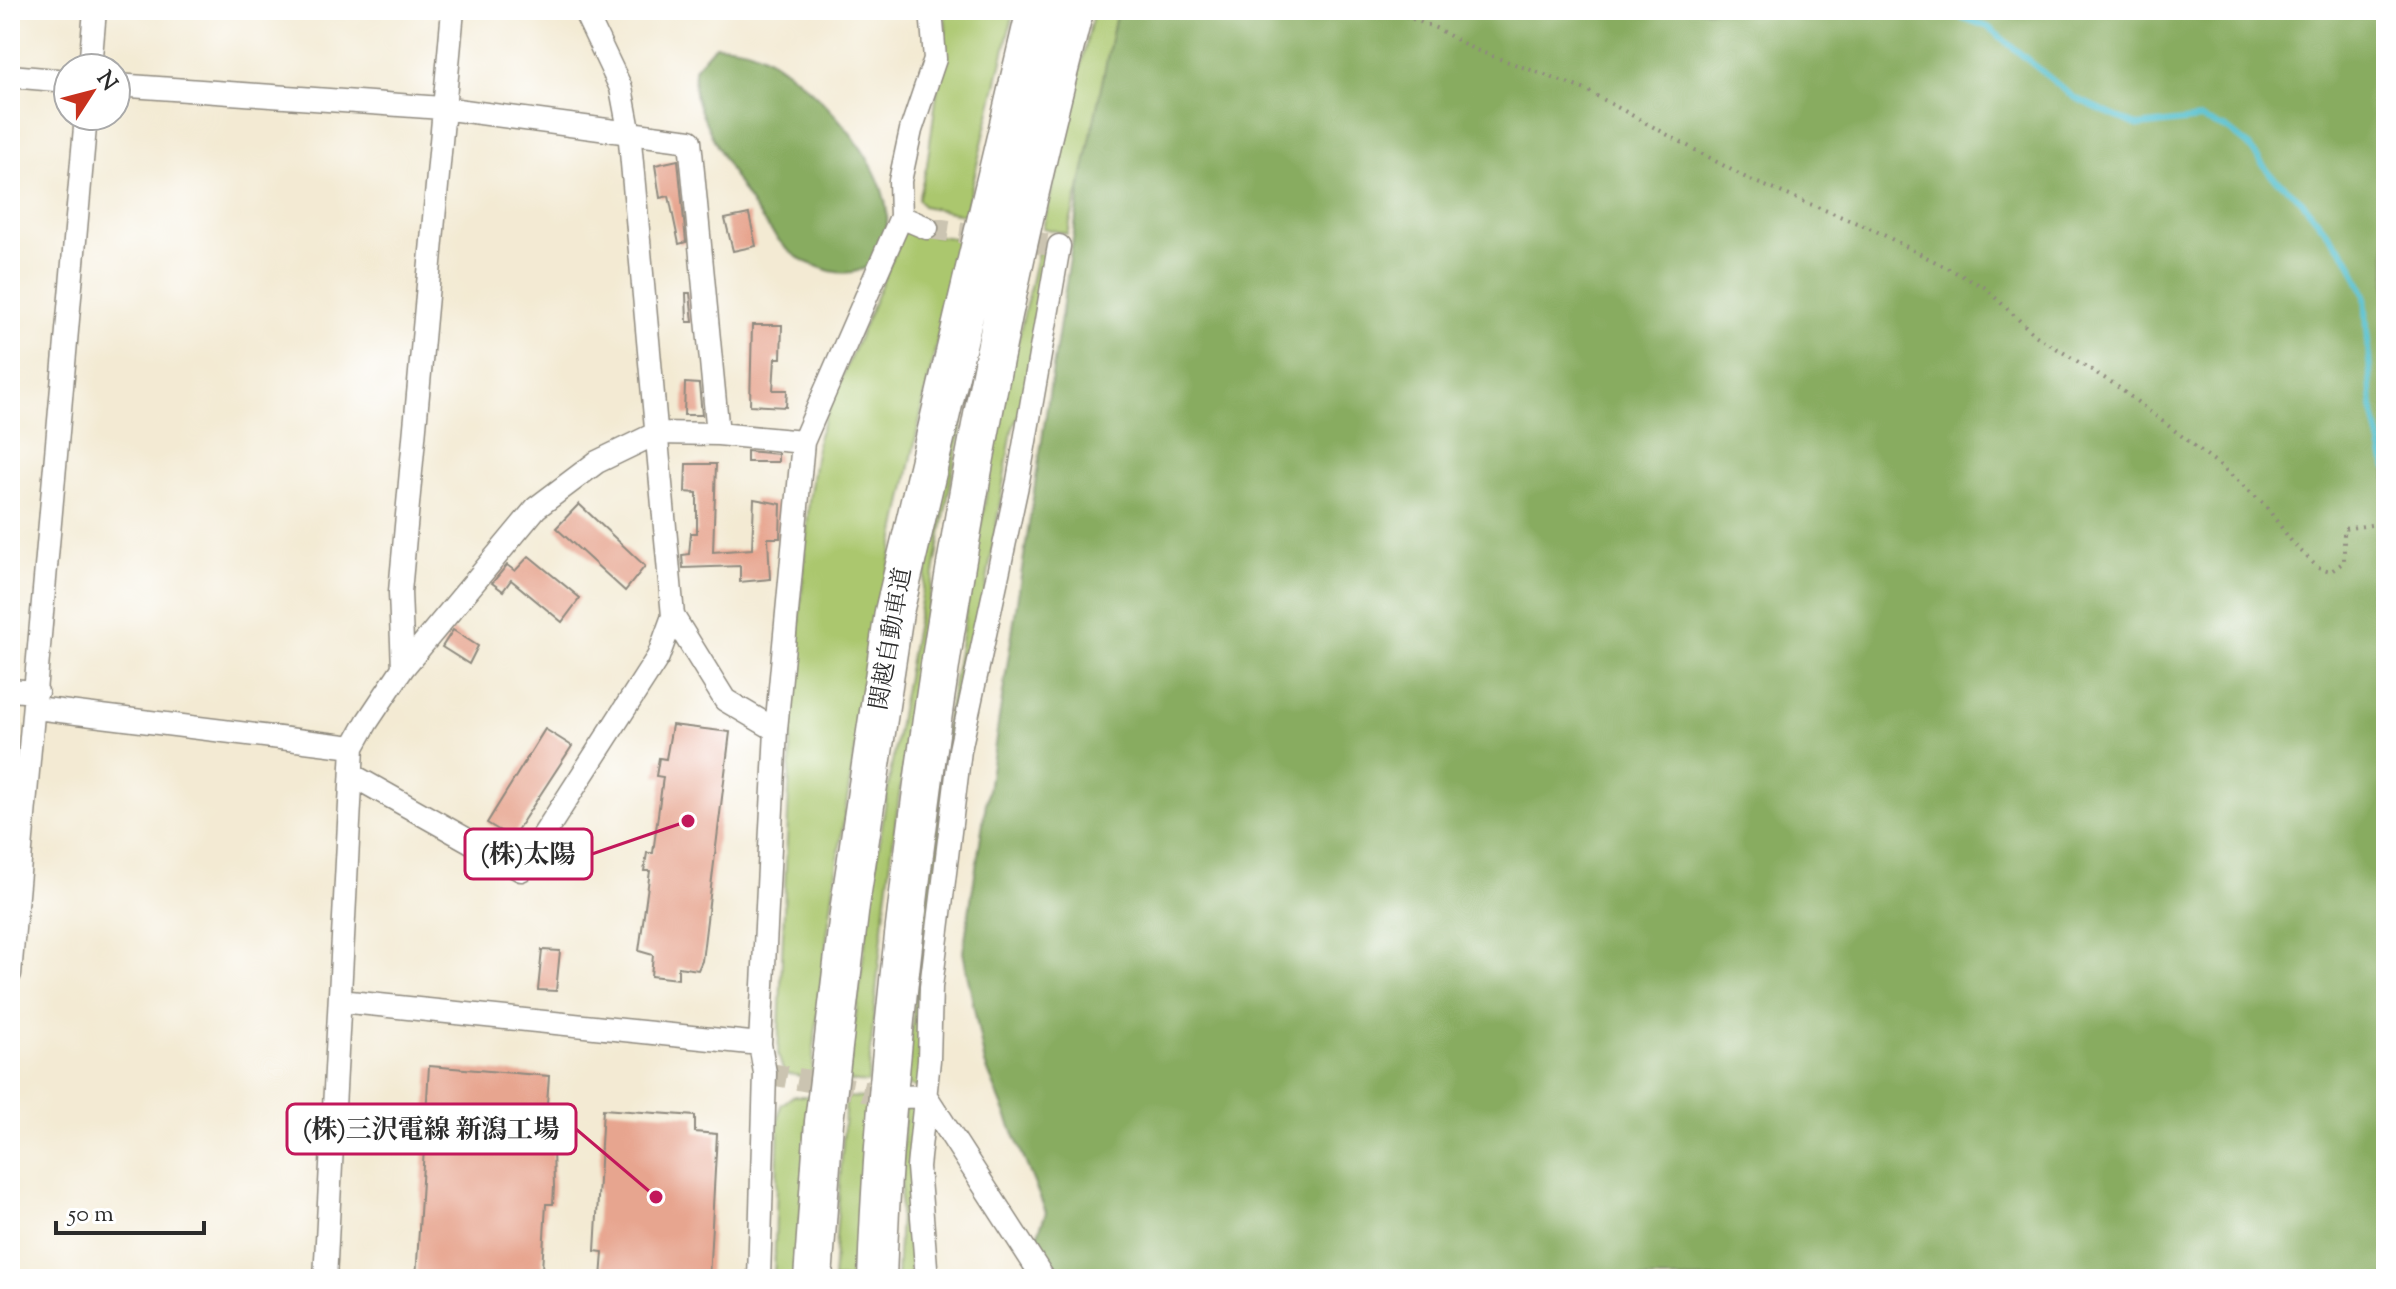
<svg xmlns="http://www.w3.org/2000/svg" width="2396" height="1289" viewBox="0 0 2396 1289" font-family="'Sorts Mill Goudy','Noto Serif JP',serif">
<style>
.green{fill:#abc76e;stroke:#6b794c;stroke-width:2}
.forest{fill:#88ac61;stroke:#5a6c46;stroke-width:2}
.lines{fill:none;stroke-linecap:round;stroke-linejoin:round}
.stream{stroke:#53bfce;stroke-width:6}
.building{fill:#e7a58f}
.street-tunnel{stroke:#cbc4b1;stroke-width:22;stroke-dasharray:22 11;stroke-linecap:butt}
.street-casing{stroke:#8f8a7f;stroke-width:25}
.highway-casing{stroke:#8f8a7f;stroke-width:41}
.path{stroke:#8f8a7f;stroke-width:4;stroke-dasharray:2 6;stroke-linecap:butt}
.street{stroke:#fff;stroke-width:22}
.highway{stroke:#fff;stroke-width:38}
.labels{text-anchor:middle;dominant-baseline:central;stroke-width:6;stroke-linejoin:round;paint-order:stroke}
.street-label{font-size:24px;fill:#2b2b2b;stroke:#fff}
.leader{fill:none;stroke:#c2185b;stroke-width:3}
.callout-dot{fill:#c2185b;stroke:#fff;stroke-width:3}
.callout{fill:#fff;stroke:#c2185b;stroke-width:3}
.callout-label{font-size:26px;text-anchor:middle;font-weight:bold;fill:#2b2b2b}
</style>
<rect width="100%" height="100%" fill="#fff"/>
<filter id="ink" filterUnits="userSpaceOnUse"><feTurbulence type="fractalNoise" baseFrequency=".0125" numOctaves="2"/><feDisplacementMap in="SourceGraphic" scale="16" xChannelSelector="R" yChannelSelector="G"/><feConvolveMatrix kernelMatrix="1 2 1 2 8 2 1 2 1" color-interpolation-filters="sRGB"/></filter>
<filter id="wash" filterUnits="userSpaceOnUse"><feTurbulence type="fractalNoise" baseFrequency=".006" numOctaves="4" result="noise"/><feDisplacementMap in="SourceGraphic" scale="32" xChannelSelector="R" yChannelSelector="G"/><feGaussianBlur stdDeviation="1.8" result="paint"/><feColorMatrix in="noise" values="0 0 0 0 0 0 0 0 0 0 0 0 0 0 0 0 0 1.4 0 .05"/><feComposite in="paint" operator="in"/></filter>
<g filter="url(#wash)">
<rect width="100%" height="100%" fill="#f3ead3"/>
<path class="green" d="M944 10H1014L965 215 923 206 918 199 927 165 946 27Z
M1094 10H1128L1067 234 1043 228Z
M904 231 960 239C897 516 838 794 811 1078L784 1073 778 1055 792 718 809 500 818 438 826 415Z
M1039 247 1054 251 1027 394 1012 430 959 750 920 1088 906 1085 935 790 995 443Z
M999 248C938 524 890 801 868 1083L848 1081C880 795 929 527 999 248Z
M793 1096H810L796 1279H774L779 1115 781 1105Z
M846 1097 867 1098 860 1279H833Z
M905 1103 922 1109 910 1279H897Z"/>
<path class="forest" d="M1117 10H2386V1279H1022L1046 1212 985 1064 963 952 1082 180Z
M715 45C732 46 747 47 762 55 818 84 930 199 870 264 860 274 842 274 830 271 815 266 798 260 787 249 754 216 711 142 696 98 693 89 695 77 695 68Z"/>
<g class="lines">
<path class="stream" d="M1941 10 1988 27 2073 97 2112 115 2139 126 2201 119 2229 130 2248 145 2271 175 2301 200 2350 261 2365 295 2372 406 2386 467"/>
</g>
<g id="blocks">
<path class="building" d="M678 160 686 242 679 244 669 196 660 198 655 165Z
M749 214 756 246 733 251 725 219Z
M686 293H690L693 322H687Z
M752 325H782L781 358H775L773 390H787L786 407 750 405Z
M685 383 699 384 702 415H684Z
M747 451 778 454V462H747Z
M686 464H716L713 552 752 549 754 499 781 504 780 538H768L770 579 740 582V566L683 568 682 555 689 554 691 533H697V493L685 492Z
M579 504 645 566 625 591 556 528Z
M529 556 580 598 562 622 511 580 503 591 492 583 507 565 515 571Z
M453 630 478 646 469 664 442 647Z
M672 725 730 732 702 961 698 970 678 967V979L651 976 653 955 639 951 650 871H644L647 853H653L663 777 656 776 659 758 666 759Z
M545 729 572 746 512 838 487 823Z
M542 950 560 951 556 991 538 990Z
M429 1066 549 1076 544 1145 553 1146 554 1187 553 1204H546L542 1270H538V1279H416Z
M603 1109 695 1116V1132L717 1134 709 1279H601L603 1252 595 1251Z"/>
</g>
</g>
<g filter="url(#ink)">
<use href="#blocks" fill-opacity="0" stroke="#8f8a7f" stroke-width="2"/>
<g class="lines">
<path class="street-tunnel" d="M927 228 1059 246
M765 1073 897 1097"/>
<defs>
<path id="street" d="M584 10 621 88 629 130 673 616 725 700 776 730 760 1044 765 1073 759 1279
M90 68 95 10
M10 76 68 81
M116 85 442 108 690 141 718 434
M901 217 927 228
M803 442 901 217 900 181 911 130 935 59 931 10
M403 668 400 592 453 10
M10 690 37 692
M36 708 353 747
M352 775 521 870 658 657 673 616
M10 974 86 116
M340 1001 760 1044
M902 1097 926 1096 1044 1279
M325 1279 353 747 367 722 403 668 536 508 597 462 657 433 718 434 803 442 776 730
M927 1279 918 1167 929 1060 931 987 960 750 1018 481 1059 246"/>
<path id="highway" d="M813 1279 824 1122 850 905 894 612 1036 10
M877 1279C882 1126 898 974 918 822 953 549 1005 277 1074 10"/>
</defs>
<use href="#street" class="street-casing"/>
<use href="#highway" class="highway-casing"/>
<path class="path" d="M1390 10 1438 29 1473 49 1586 90 1748 179 1874 230 1984 287 2035 335 2114 384 2222 467 2265 505 2292 542 2318 568 2330 572 2344 562V529L2377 524 2386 531"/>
<use href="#street" class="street"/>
<use href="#highway" class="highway"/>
</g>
</g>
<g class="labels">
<g class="street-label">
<text transform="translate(892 639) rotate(-80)">関越自動車道</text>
</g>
</g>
<path class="leader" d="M688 821L592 854M656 1197L576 1129"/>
<g class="callout-dot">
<circle cx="688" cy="821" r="8"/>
<circle cx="656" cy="1197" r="8"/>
</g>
<g class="callout">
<rect x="465" y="829" width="127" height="50" rx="8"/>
<rect x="287" y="1104" width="289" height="50" rx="8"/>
</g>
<g class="callout-label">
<text x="528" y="863">(株)太陽</text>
<text x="431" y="1138">(株)三沢電線 新潟工場</text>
</g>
<rect width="2396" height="1289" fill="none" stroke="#fff" stroke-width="40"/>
<g transform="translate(92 92) rotate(54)"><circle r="38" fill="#ffffff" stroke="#aaaaaa" stroke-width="2"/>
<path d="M0-6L14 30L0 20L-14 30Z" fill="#c8321e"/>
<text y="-12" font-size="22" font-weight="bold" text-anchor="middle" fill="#2b2b2b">N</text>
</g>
<path d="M56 1221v12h148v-12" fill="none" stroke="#2b2b2b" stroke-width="4"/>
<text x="68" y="1221" font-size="24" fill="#2b2b2b" stroke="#ffffff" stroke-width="6" paint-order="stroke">50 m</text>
</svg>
